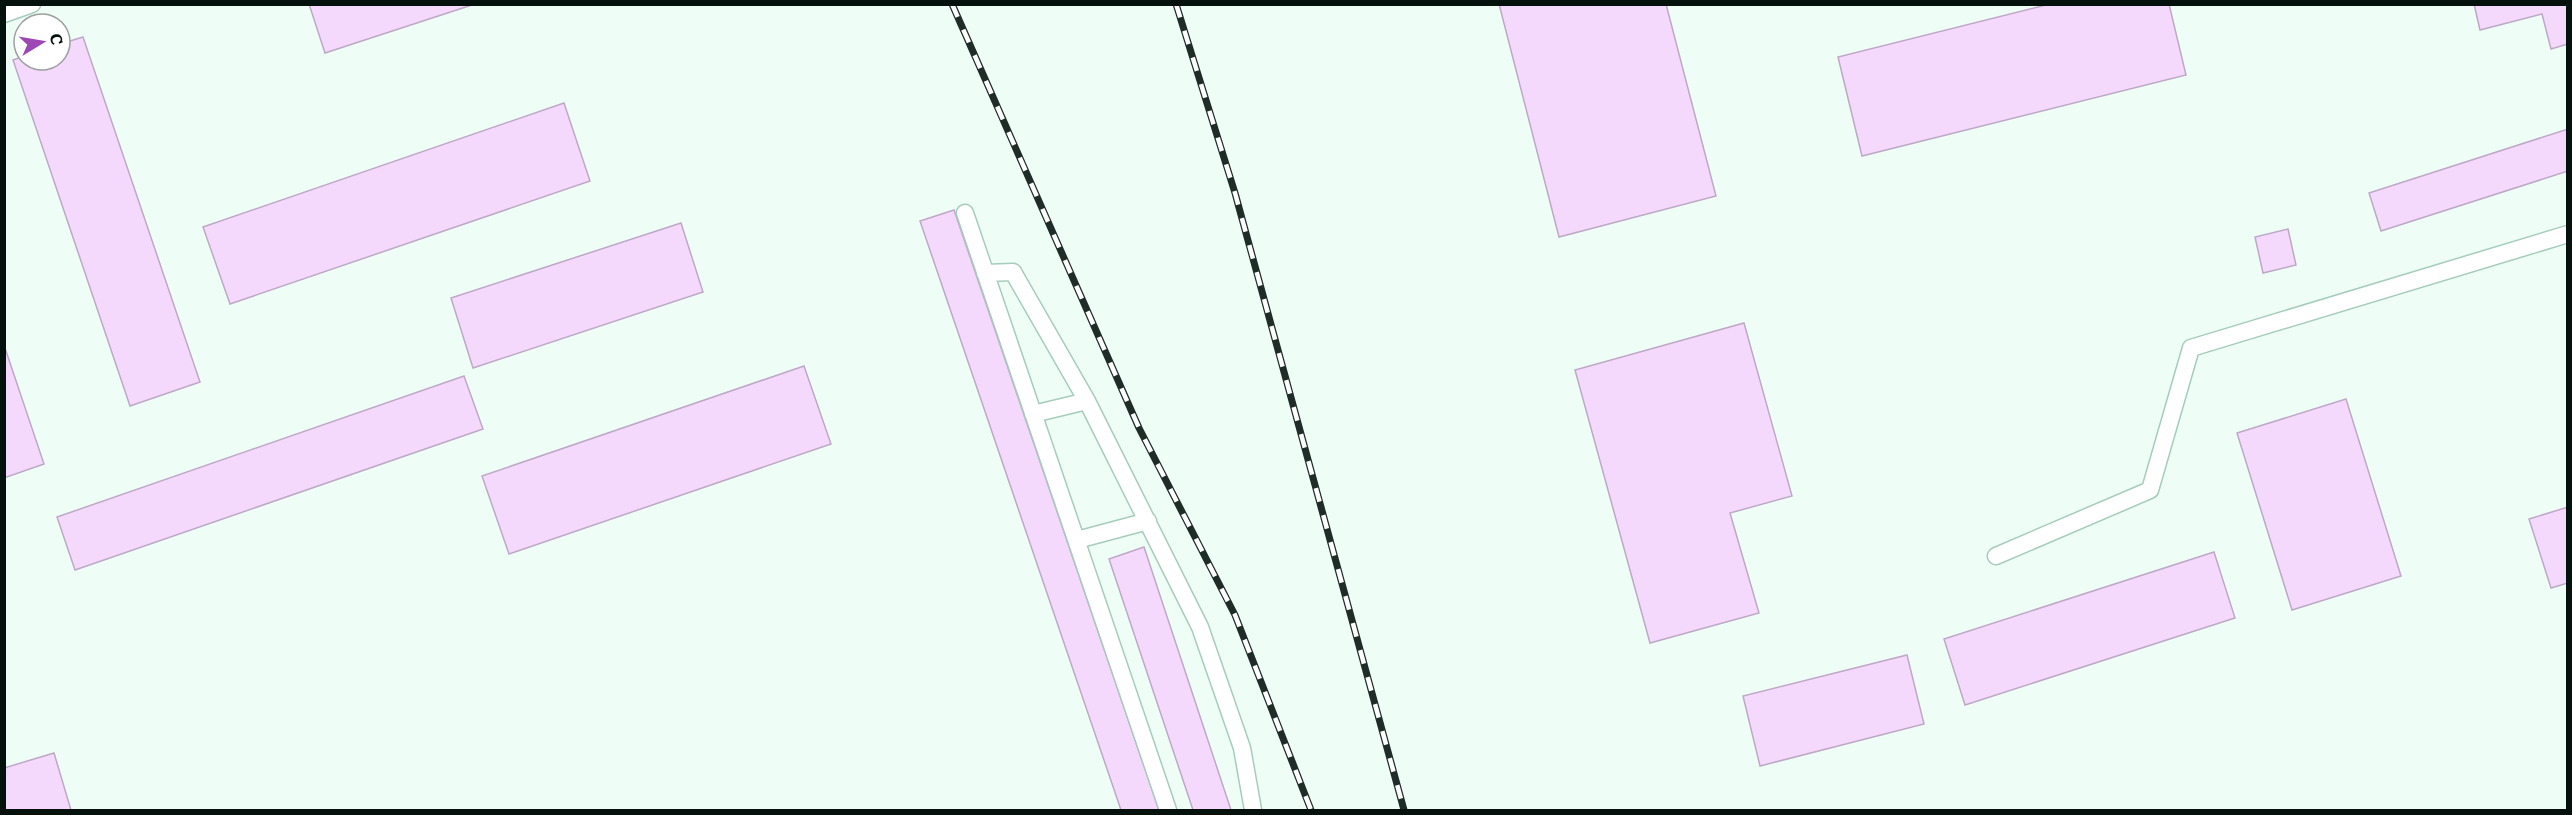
<svg xmlns="http://www.w3.org/2000/svg" width="2572" height="815" viewBox="0 0 2572 815" font-family="Literata,serif">
<style>
.building{fill:#f4d9fd;stroke:#bea9c5;stroke-width:1.5}
.lines{fill:none;stroke-linecap:round;stroke-linejoin:round}
.lane-casing{stroke:#a6ccbc;stroke-width:19}
.lane{stroke:#fff;stroke-width:16}
.rail-casing{stroke:#1f2c27;stroke-width:7}
.rail{stroke:#fff;stroke-width:4.5;stroke-dasharray:14;stroke-linecap:butt}
</style>
<rect width="100%" height="100%" fill="#eefef7"/>
<path class="building" d="M309 4H475L325 53Z
M1499 4H1666L1716 196 1559 237Z
M2050 4H2169L2186 75 1862 156 1838 57Z
M2474 4H2568V44L2551 49 2542 14 2480 30Z
M83 37 200 382 130 406 13 60 24 56V60H60V44Z
M564 103 590 181 230 304 203 227Z
M2568 129V171L2381 231 2369 193Z
M954 210 1159 810H1121L920 221Z
M681 223 703 292 473 368 451 298Z
M2288 229 2296 265 2263 273 2255 237Z
M1744 323 1792 496 1730 513 1759 613 1650 643 1575 370Z
M4 345 44 464 4 478Z
M804 366 831 444 509 554 482 476Z
M464 376 483 429 75 570 57 517Z
M2346 399 2401 576 2292 610 2237 433Z
M2568 507V583L2551 588 2529 519Z
M1144 547 1231 810H1193L1109 559Z
M2214 552 2235 618 1965 705 1944 639Z
M1907 655 1924 724 1760 766 1743 696Z
M54 753 71 810H4V768Z"/>
<g class="lines">
<defs>
<path id="lane" d="M4 14 32 4
M965 213 1168 810
M985 273 1013 272 1087 401 1200 627 1242 748 1253 810
M1033 414 1087 401
M1077 540 1148 521
M1996 556 2150 490 2191 348 2568 234"/>
</defs>
<use href="#lane" class="lane-casing"/>
<use href="#lane" class="lane"/>
<defs>
<path id="rail" d="M952 4 1139 428 1235 615 1311 810
M1176 4 1235 193 1404 810"/>
</defs>
<use href="#rail" class="rail-casing"/>
<use href="#rail" class="rail"/>
</g>
<rect width="2572" height="815" fill="none" stroke="#04110c" stroke-width="12"/>
<g transform="translate(42 42) rotate(79)"><circle r="28" fill="#ffffff" stroke="#9ba09e" stroke-width="1.5"/>
<path d="M0-4.5L10 22L0 15L-10 22Z" fill="#9c47b5"/>
<text y="-9" font-size="16" font-weight="bold" text-anchor="middle" fill="#04110c">С</text>
</g>
</svg>
